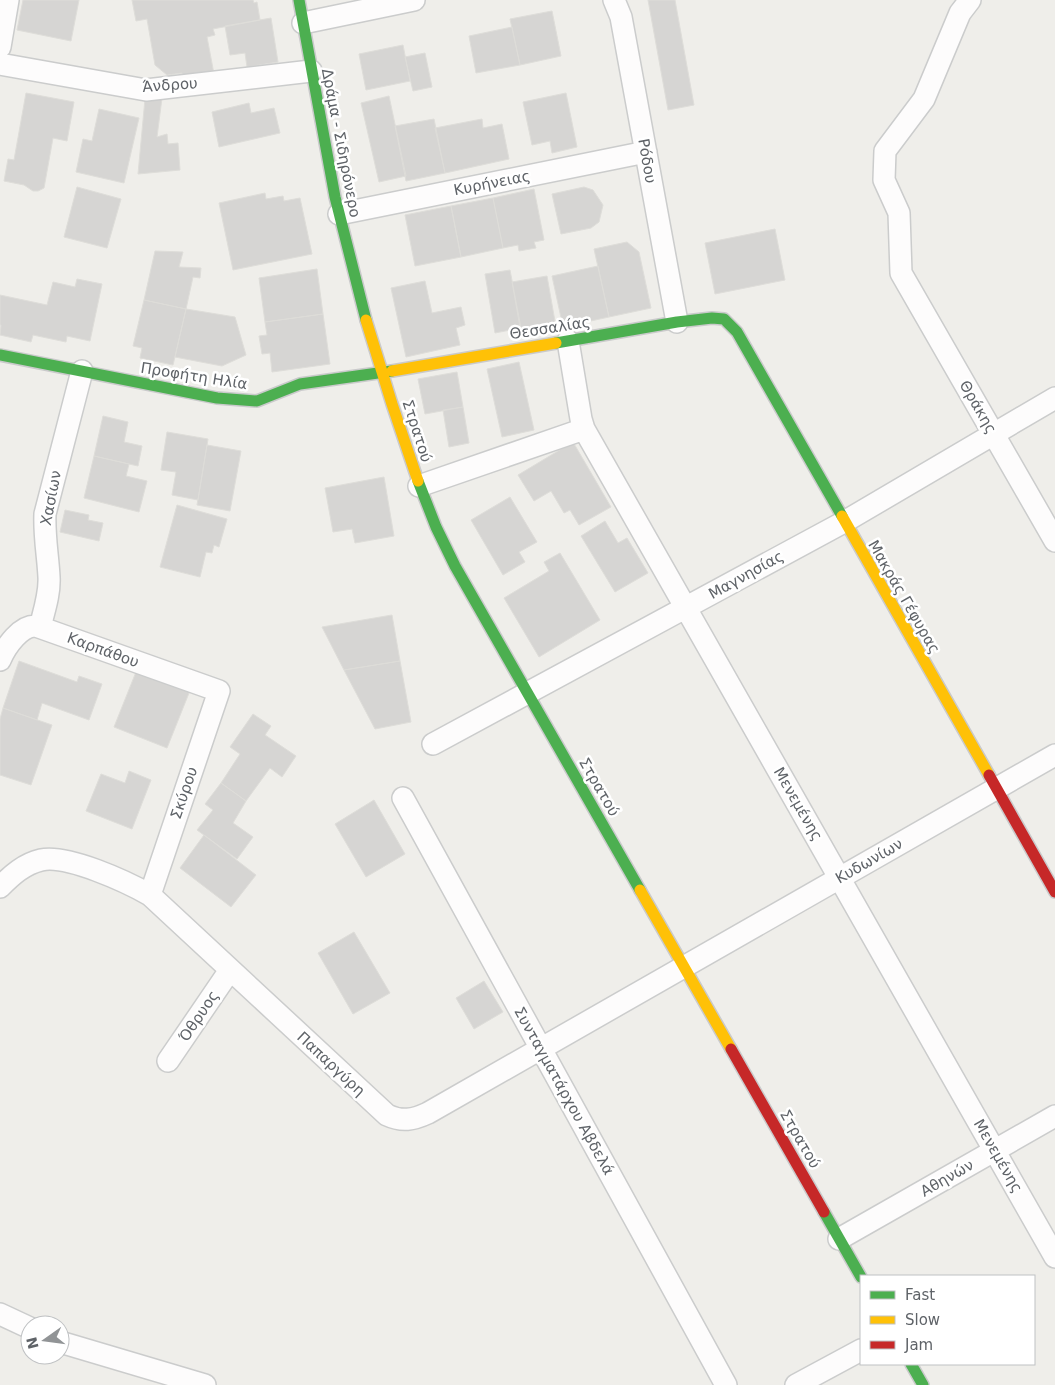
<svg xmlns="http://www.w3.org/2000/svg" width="1055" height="1385" viewBox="0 0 1055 1385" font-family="'DejaVu Sans',sans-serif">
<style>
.building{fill:#d6d5d3;stroke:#deddd9}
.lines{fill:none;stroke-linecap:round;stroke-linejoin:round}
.street-casing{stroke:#cbcccc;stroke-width:24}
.fast-casing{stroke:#cacacb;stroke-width:14}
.slow-casing{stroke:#cacacb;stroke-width:14}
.jam-casing{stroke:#cacacb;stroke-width:14}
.street{stroke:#fdfcfc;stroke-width:21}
.fast{stroke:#4caf50;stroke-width:11}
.slow{stroke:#ffc107;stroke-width:11}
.jam{stroke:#c62828;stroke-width:11}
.labels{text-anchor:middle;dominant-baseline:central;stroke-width:5;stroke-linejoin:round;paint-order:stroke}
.street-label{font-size:15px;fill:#5f6368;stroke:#fff}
</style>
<rect width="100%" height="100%" fill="#efeeea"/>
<path class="building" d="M23 0H79L71 41 17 30Z
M132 0H253L254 3 257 2 260 20 213 29 215 35 207 37 214 74 183 79 182 73 167 75 155 65 147 19 136 21Z
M648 0H675L694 105 668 110Z
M552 11 561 56 520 65 510 19Z
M271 18 278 62 247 67 245 53 230 55 225 26Z
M512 27 520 65 476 73 469 36Z
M403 45 410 81 366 90 359 54Z
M425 53 432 87 413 91 405 57Z
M26 93 74 102 67 141 53 138 44 188 38 191H33L24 185 4 181 8 159 14 160Z
M566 93 577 147 552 153 550 141 532 145 523 102Z
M389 96 406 176 379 182 361 103Z
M162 98 157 137 167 134 168 144 178 143 180 170 138 174 145 99Z
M249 103 251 113 274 108 280 133 219 147 212 112Z
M99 109 139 118 124 183 76 172 83 139 92 141Z
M434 119 445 173 406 181 395 126Z
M482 119 483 128 502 124 509 159 445 173 435 128Z
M77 187 121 199 107 248 64 237Z
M584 187 593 190 603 205 599 222 591 228 561 234 552 194Z
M534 189 544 240 534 242 536 248 519 251 518 245 503 248 493 198Z
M265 193 266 199 283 196 284 201 300 198 312 254 233 270 219 203Z
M493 198 503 248 461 257 451 206Z
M451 206 461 257 415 266 405 215Z
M775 229 785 280 715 294 705 243Z
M627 242 639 252 651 308 609 317 594 249Z
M155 251 183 252 179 267 201 268 200 278 193 277 186 309 144 300Z
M598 266 609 317 563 327 552 276Z
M317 269 323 314 265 322 259 278Z
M510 270 521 328 495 333 485 274Z
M547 276 556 327 521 333 512 282Z
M77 279 102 284 90 341 67 336 66 342 33 335 31 342 0 335 1 325H0V295L47 305 53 282 75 287Z
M425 281 432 313 461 307 465 325 456 328 460 345 406 357 391 288Z
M144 300 186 309 173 365 140 358 142 348 133 346Z
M186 309 235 317 246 355 222 366 175 357Z
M323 314 330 364 272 372 270 353 262 354 259 336 267 335 265 322Z
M519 362 534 430 502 437 487 369Z
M457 372 463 407 425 414 418 379Z
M463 407 469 443 449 447 443 410Z
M103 416 128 422 124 442 142 446 138 466 94 456Z
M167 432 208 439 198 500 172 495 176 472 161 470Z
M573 442 611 507 579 525 570 510 564 513 551 491 534 501 518 475Z
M207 445 241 451 230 511 197 505Z
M94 456 129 464 126 476 147 481 139 512 84 498Z
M384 477 394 536 355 543 352 529 333 532 325 488Z
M510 497 537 542 519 552 525 562 503 575 471 520Z
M177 505 227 519 219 547 214 545 212 553 206 552 200 577 160 567Z
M65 510 89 515 88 520 103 523 99 541 60 532Z
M605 521 618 543 627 538 648 573 615 592 581 536Z
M560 553 600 620 539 657 504 598 549 571 544 562Z
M392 615 400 661 344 670 322 627Z
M19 661 77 682 79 676 102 684 89 720 42 703 37 720 3 708Z
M400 661 411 722 375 729 344 670Z
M138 667 191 688 167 748 114 727Z
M3 708 52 725 31 785 0 775V719Z
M253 714 271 726 265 735 296 756 282 777 270 768 246 801 221 783 240 754 230 747Z
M129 771 151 780 132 829 86 811 101 774 125 783Z
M221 783 246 801 233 823 253 837 237 859 197 830 213 810 205 804Z
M374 800 405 854 366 877 335 824Z
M204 835 256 875 231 907 180 868Z
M354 932 390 993 353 1014 318 953Z
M484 981 503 1012 474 1029 456 998Z"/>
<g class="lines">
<defs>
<path id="street" d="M614 0 621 17 677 322
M970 0 960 13 924 99 885 151 884 180 899 213 901 273 1055 541
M303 23 414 0
M0 47 8 0
M0 64 146 90 311 71
M339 214 646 152
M568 341 581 419 584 429 1055 1257
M419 486 584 429
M40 627C44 611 50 594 49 577 48 556 44 536 45 514L82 371
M0 660C6 646 21 625 36 626L219 691 150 895
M433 744 844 522 1055 398
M403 798 726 1385
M0 887C12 875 24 864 41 860 67 854 127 882 150 895L387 1115C402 1122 413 1120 428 1113L1055 755
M168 1061 230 970
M839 1239 1055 1116
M0 1314 30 1328
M60 1342 205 1385
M796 1385 861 1350"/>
<path id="fast" d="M299 0 335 197 366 320
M556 343 677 322 712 318 724 319 737 332 842 516
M0 355 217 398 257 401 300 384 392 371
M418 481 436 527 455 566 640 890
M824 1212 861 1277
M911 1364 923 1385"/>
<path id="slow" d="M366 320 392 404 418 481
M392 371 556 343
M842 516 989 775
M640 890 731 1049"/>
<path id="jam" d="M989 775 1055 892
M731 1049 824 1212"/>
</defs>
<use href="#street" class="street-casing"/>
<use href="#fast" class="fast-casing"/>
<use href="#slow" class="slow-casing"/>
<use href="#jam" class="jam-casing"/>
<use href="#street" class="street"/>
<use href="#fast" class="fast"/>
<use href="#slow" class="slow"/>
<use href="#jam" class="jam"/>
</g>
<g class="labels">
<g class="street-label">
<text transform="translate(170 85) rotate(-4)">Άνδρου</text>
<text transform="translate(341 143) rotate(79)">Δράμα - Σιδηρόνερο</text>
<text transform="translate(647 161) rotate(80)">Ρόδου</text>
<text transform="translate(492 183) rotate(-11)">Κυρήνειας</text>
<text transform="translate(550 328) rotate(-9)">Θεσσαλίας</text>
<text transform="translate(194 376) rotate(9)">Προφήτη Ηλία</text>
<text transform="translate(978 407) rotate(60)">Θράκης</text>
<text transform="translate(417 431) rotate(72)">Στρατού</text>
<text transform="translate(51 498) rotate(-79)">Χασίων</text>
<text transform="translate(746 575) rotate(-29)">Μαγνησίας</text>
<text transform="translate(904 597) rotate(60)">Μακράς Γέφυρας</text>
<text transform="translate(103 650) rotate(20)">Καρπάθου</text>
<text transform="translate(599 787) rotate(60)">Στρατού</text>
<text transform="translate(184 793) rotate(-71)">Σκύρου</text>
<text transform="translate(798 804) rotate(60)">Μενεμένης</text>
<text transform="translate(869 861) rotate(-30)">Κυδωνίων</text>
<text transform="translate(199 1016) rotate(-56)">Όθρυος</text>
<text transform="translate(331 1064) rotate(43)">Παπαργύρη</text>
<text transform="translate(564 1091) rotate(61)">Συνταγματάρχου Αβδελά</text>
<text transform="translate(800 1139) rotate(60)">Στρατού</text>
<text transform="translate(998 1156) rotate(60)">Μενεμένης</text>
<text transform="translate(947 1178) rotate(-30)">Αθηνών</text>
</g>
</g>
<rect x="860" y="1275" width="175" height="90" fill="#ffffff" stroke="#bfc1c3"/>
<rect x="870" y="1291" width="25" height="8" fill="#4caf50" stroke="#bfc1c3"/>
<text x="905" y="1300" font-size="15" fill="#5f6368">Fast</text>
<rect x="870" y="1316" width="25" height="8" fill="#ffc107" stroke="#bfc1c3"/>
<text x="905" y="1325" font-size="15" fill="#5f6368">Slow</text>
<rect x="870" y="1341" width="25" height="8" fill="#c62828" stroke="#bfc1c3"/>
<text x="905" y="1350" font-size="15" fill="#5f6368">Jam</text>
<g transform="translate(45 1340) rotate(256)"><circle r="24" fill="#ffffff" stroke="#bfc1c3"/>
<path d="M0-4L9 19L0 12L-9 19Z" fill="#919496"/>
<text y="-8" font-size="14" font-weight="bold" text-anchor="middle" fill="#5f6368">N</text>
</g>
</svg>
